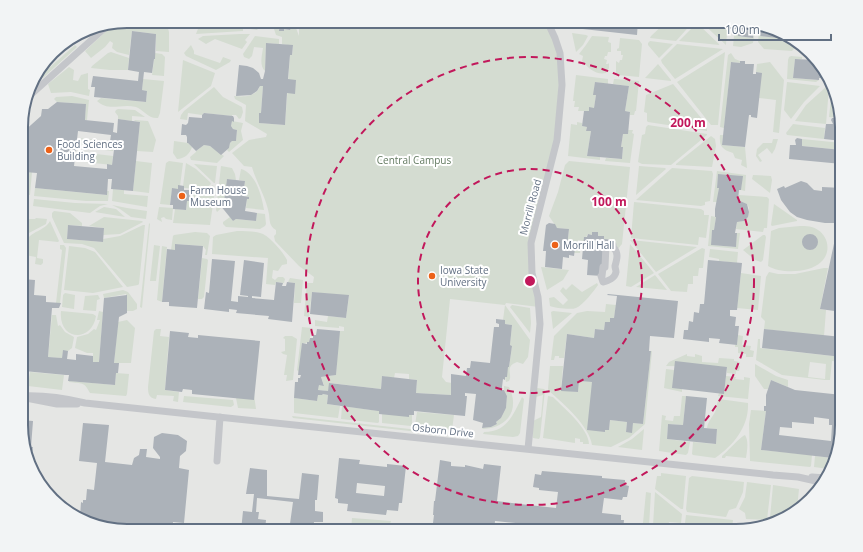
<svg xmlns="http://www.w3.org/2000/svg" width="863" height="552" viewBox="0 0 863 552" font-family="'Open Sans',sans-serif">
<style>
.built{fill:#e5e6e4}
.green{fill:#d4dcd1;fill-rule:evenodd}
.building{fill:#acb2b9;fill-rule:evenodd}
.lines{fill:none;stroke-linecap:round;stroke-linejoin:round}
.street{stroke:#c4c6ca;stroke-width:7}
.ring{fill:none;stroke:#c2185b;stroke-width:2;stroke-dasharray:7 5}
.poi-dot{fill:#ec6219;stroke:#fff;stroke-width:1.5}
.labels{text-anchor:middle;dominant-baseline:central;stroke-width:4;stroke-linejoin:round;paint-order:stroke}
.poi-label{font-size:10px;fill:#627083;stroke:#fff;text-anchor:start}
.park-label{font-size:10px;fill:#637a61;stroke:#fff}
.street-label{font-size:10px;fill:#627083;stroke:#fff}
.rim{fill:none;stroke:#627083;stroke-width:2}
.centre{fill:#c2185b;stroke:#fff;stroke-width:2}
.ring-label{font-size:12px;text-anchor:middle;font-weight:bold;fill:#c2185b;stroke:#fff;stroke-width:4;stroke-linejoin:round;paint-order:stroke}
</style>
<rect width="100%" height="100%" fill="#f4f5f0"/>
<path class="built" d="M127 21H736L795 39 828 74 842 120V432L824 484 789 517 743 531H127L68 513 39 484 22 438V114L32 80 57 48 87 29Z"/>
<path class="green" d="M127 21H166L169 32V52L156 51V34L132 31 129 55 117 52 112 48 113 43 110 41 105 47 91 58 85 51 115 23Z
M201 21H265L257 30 243 28V31L196 34Z
M274 21H282L280 23 279 31H284V29L290 30 291 28H296L299 36V29L297 27H299V25L297 24 298 21H547L560 53 557 140 531 243 539 307 506 303 505 305 530 340 528 357 523 364 517 362C504 367 513 374 509 381L506 382 505 377 508 367H509L512 346 510 345 512 325 505 324V321L503 320 505 305 450 299 442 377 446 382 452 383 451 395 416 393 417 380 409 379V374L395 373 394 378 382 376 381 389 330 383 328 391 318 390 319 385H324L321 377 336 375 339 331H344V327L339 326V328L315 326V320L327 322 328 316 346 318 349 296 312 292 309 317 304 316 307 283H313L314 277 299 266 275 241 274 236 276 234V230C269 226 270 221 269 214 266 197 256 182 252 167L244 166 232 153 249 140 266 137 267 134 245 121 246 105 235 99 234 96C244 97 256 97 260 86H263L261 113H259V123L285 125 290 55H292L293 46 282 44V37L276 35 274 29Z
M667 21H694L676 41 650 38 651 36Z
M700 21C707 21 725 19 727 28 728 32 726 40 726 45Z
M697 23 720 45 679 41Z
M735 27H739L738 36 753 38 754 30 755 31 753 43 741 47 733 46Z
M759 31H760V36L792 39 793 38 799 43 792 51 764 49 758 42Z
M572 33 586 35 588 36 583 45 576 52Z
M240 34H250L245 40 247 42 242 49 215 39 206 44 198 39 203 36Z
M77 35 78 38 40 72H38L57 48Z
M255 36 279 39V44L266 43 265 71C259 66 262 55 263 48L254 47 252 56 249 59 244 57 243 54Z
M592 36 609 37 608 42 611 43V52H608L607 56H605L604 59 607 60 606 64H608L609 63V68L606 73C596 75 589 69 582 61L583 56 579 54 586 45Z
M620 38 639 40 642 44 639 77 618 75 616 74V61L619 63 620 60H622L623 55H621V51H617V49L619 48Z
M650 41 673 44 659 58 648 45V43Z
M677 44 723 49 675 79 662 63 661 60Z
M75 45 77 47 43 78 40 76Z
M191 45 194 51V54L220 63 223 57 231 60 230 62 216 70 186 56 184 53Z
M111 52 129 58 128 70H110L91 68 92 66 108 53Z
M725 52 718 125H711L677 82Z
M155 53 162 54 165 57 164 76 152 75Z
M731 53 735 59 740 61V63L731 62 724 128 720 127 728 55Z
M791 56 802 57V59H795L793 78 819 80 816 82 787 79 788 60 789 57Z
M183 60 215 73 211 86 178 112Z
M770 62 784 80 779 133 773 132 776 100 759 98 761 73 756 72 757 64Z
M658 64 671 80V81L645 78Z
M69 67 74 70 73 80 78 81 81 75 88 73V89L90 90 89 96 71 92 51 93 48 84Z
M576 75 608 79V84L595 82 594 95H596L594 108H589V111H578L579 107H574L575 101H573Z
M143 79 164 81 160 113 158 118C148 119 144 110 136 107 122 103 108 112 97 101L101 98 146 102 147 91 142 90Z
M614 79H615L639 81 636 111H635L634 115H630V112L625 111 629 86 613 84Z
M787 82 820 86 804 102 791 119 784 110Z
M673 84 707 125V131L648 122 647 121V113L644 112 646 95Z
M827 86 829 88 826 124 795 121 806 105Z
M214 87 223 97 242 107 243 112 241 118 239 119 236 115H232V116L204 113 202 115 188 113 187 120 180 119 181 115 184 111Z
M832 89 841 118 829 117Z
M72 96 89 100 87 120H85L86 104 57 102 54 99 56 97Z
M118 109 135 110 145 117 132 116V121L118 119V116L115 112 116 110Z
M135 120 148 121 149 123 156 140 153 152 137 151 140 122 134 121Z
M232 121 243 123 241 131 243 140 229 152 227 150 229 148 230 143 232 141H236L237 130 233 129 231 126Z
M577 122 582 123V126L587 127 586 131H591L587 156 600 157V160L568 156 571 124 577 125Z
M793 124 825 128 824 139 787 135 786 133Z
M648 125 707 134V135L671 165 642 164 638 162 642 135 645 134 646 127Z
M628 130H633L632 133 634 134 630 163 605 161 606 158 622 159 623 147H621L623 134H627Z
M720 135H723L722 145 745 147 747 168 741 165 742 160 735 158 733 153C722 150 719 146 720 135Z
M711 136 715 139 716 146 712 167 676 165V164Z
M78 138 115 142 113 151 88 148V145L77 144Z
M773 139H778L775 149 772 154 767 148 758 155 762 161 760 162 756 156 757 149 763 143H772Z
M802 139 842 143V150L802 146Z
M174 141 188 143 192 147C190 154 184 159 177 159L173 153Z
M204 145 210 146 224 156 217 163 191 160 190 157 196 152V151Z
M88 153 113 156 112 165 76 161V155L87 156Z
M136 161 152 163 149 193 133 191Z
M169 161 183 163 180 186 178 189H172L170 205 160 204 166 163Z
M569 161 630 167 622 244 617 250 613 247 614 240 604 239V236H598V232H593L592 235 588 234 584 241 578 240 577 244 581 245 580 253H574L567 247 569 229 557 228 549 216 558 192 565 165Z
M186 163 196 169 210 182 211 184 205 189 184 188 183 186Z
M194 164 217 166 215 183H214Z
M221 166 232 168 235 174 236 180 227 179C226 191 227 205 217 212L216 210Z
M639 166 665 168 666 169 636 195Z
M672 168 712 171 713 174 710 201 705 202V205L701 206 636 200Z
M241 169C256 173 262 197 264 210L246 208 247 199H249V197L243 196 245 181 239 180Z
M717 171 746 175 745 191 741 190 742 176 718 174 717 188H719L717 202H713Z
M25 172H32L30 195 22 194V177H25Z
M753 175 771 176 772 180 770 193 752 179Z
M213 185 215 190 210 225 173 223 175 209 186 210 187 201H192L193 190 205 191Z
M35 188 106 195 107 191H109L108 201H86L34 196Z
M113 189 124 190V194L148 196 147 207 112 201Z
M739 195 767 197 769 199 767 228H764L763 232 736 229 737 222 744 221C749 215 751 210 747 204L738 200Z
M34 199 75 203 108 204 100 206 90 213 33 206Z
M634 202 701 209 704 211V215H709L706 238 699 237 698 245 631 238Z
M774 204 797 220V221L772 226 771 225Z
M112 205 127 208 147 211 146 219 131 217 120 209Z
M104 207 116 209 125 217 95 212Z
M159 207 173 208 172 220 166 219 164 217 161 218 162 222 157 219Z
M54 211 70 213 82 223V226L68 225 67 239 103 242V239L120 236 143 225H145L139 284 138 285 127 287 94 248 82 244 64 243 52 217V213Z
M257 213 265 214 266 224 265 226 260 229 226 227 223 224V222L230 217 233 221 236 219 256 221Z
M711 216 716 217 714 230H712L711 245 736 247 737 233H740L738 249 708 246Z
M104 217 142 221 143 222 120 234 103 235 104 228 89 226Z
M36 218 47 219 46 224 29 233 23 241 22 254V229H25L26 223H28V219H35Z
M50 221 59 241 58 242 39 240 37 258 43 259V263L41 265 35 264 36 257 25 255C25 251 25 246 26 242 30 231 45 231 50 221Z
M149 223 150 224 142 308 140 307Z
M800 226C806 226 813 226 818 230 829 237 831 253 821 262 810 273 781 274 768 266L771 231 779 228Z
M237 231C245 231 253 231 260 233 269 235 283 252 287 260V264L282 265 278 271 273 270 272 278 275 280 278 277H283L285 279 284 283 276 282 275 285 266 284 268 258 212 254 213 237 216 235Z
M195 232 207 233 210 236 207 255H205L206 250 203 246 176 244 175 250H171L173 236 174 235Z
M763 235H765L766 237 763 260 761 262 755 260 743 250Z
M630 240H631L697 247 656 272Z
M630 244 654 273 631 287 626 286Z
M60 245H64L66 248 60 303H56L62 250 60 249Z
M154 245 160 246 156 281H150Z
M69 246 85 248 95 252 123 287 93 293 64 290Z
M162 246 167 247 162 302 157 300Z
M702 248 705 249 703 268H699L698 276H693V284H688L687 292 671 291 658 274Z
M710 249 738 252 737 263 719 261V259L709 257Z
M202 258 207 259 208 260 204 297 202 299H198Z
M541 267 569 270 563 280 547 290Z
M824 268H828L820 309 826 310 824 336 764 329 765 321 761 317 766 277 769 272 778 274H795Z
M741 273 761 276 758 310 737 308Z
M655 275 667 290 636 287Z
M290 278 303 280 301 303H294L295 283 288 282Z
M597 283 598 285C594 291 583 305 576 308 572 310 554 308 550 306L549 298 554 297 563 305 568 300 560 291 563 287 566 290 572 284 582 292Z
M123 290 128 292 137 304V309L133 311H127L126 294 104 298 103 294Z
M65 293 75 295 74 309 62 307 63 295Z
M98 295 100 299 97 300 96 311 83 310 85 296Z
M606 304 616 305 614 318H610V322H605L604 330 595 329 594 338 567 334 564 358H559V356H555L554 360H551L554 336 577 313 587 311 605 312Z
M512 305 530 308 531 323 530 333 510 307Z
M61 311 93 314 96 316C92 343 58 341 61 311Z
M99 311 103 312 99 362H93V353H87L75 348 77 337 88 334 94 329 96 330 100 320H97Z
M553 311 572 313 553 329 551 312Z
M52 315H56L58 326 60 325 65 332 74 337 72 348 68 351H63L62 358 48 357Z
M127 320 135 328 131 363H114L118 322Z
M302 327 312 328 309 342 302 344 299 372 297 370Z
M156 329H161L160 336 169 337 165 390 179 392 178 402 173 401 174 396 157 395 156 399C149 398 148 394 148 387L154 331Z
M738 335 743 336 742 345 751 346 750 350 754 351 753 357H746V354L738 353V347H735V345H737Z
M285 336H292L297 339 293 380 286 381 287 375H284L287 355 283 354 281 352 285 351V339L283 338Z
M758 339H760V348L842 357V369H840L841 362 832 361 830 380H825L782 375 756 360ZM810 362 826 364 825 379 808 377Z
M651 351H652L645 424 629 438 611 447 592 445C589 426 564 404 549 391L548 389 550 366H563L561 390 578 392 579 381 592 382 605 431V430H609L610 420 627 422 626 432H631L633 423 643 424Z
M687 354V356L695 357V354L702 356V362L718 363 719 358 734 359V361L740 362 738 366H740L739 371H736V374L727 373V367L666 366 669 362Z
M755 364 776 376 788 380V387L771 380 768 389H764L755 376Z
M666 369 674 370 682 389V392L664 388Z
M30 372 64 375 62 390 28 386Z
M116 373 129 374 127 394 126 396 90 393C84 381 82 384 69 382V381L115 385Z
M726 376 736 377 735 379 744 380V377L750 378 748 399 718 396 719 393H724Z
M504 386 509 387C520 409 508 428 483 429L482 428 491 427 497 424 496 422 501 418 506 408 507 396 504 390Z
M537 388 544 389 545 390 540 437 539 439 533 438V421L541 417 543 395 536 397Z
M323 394 328 395 327 404 340 406 338 418 294 413V398L317 401 318 395H322Z
M254 395 256 409 238 408 236 398Z
M184 396 233 400 234 405 231 407 183 402Z
M548 396 553 397C564 408 589 429 589 444H583V442H580V439L575 438V443L543 438Z
M682 396H686L683 425 668 424 667 439 690 442 688 453 686 455 659 451 662 415 666 416 665 420 673 421 674 416H680Z
M522 397 524 399 520 433 518 436 513 437 483 434 484 432C507 432 513 415 522 397Z
M719 399 748 403C749 426 734 445 715 458L693 455 692 454 693 442 716 444 717 429 707 428C708 421 712 418 715 412 717 408 716 403 719 399Z
M342 406 379 411V422L378 423 341 419Z
M751 410 766 411 761 450 812 455 811 466 810 467 750 461 749 424Z
M417 412 454 415 452 430 416 427 415 425Z
M382 414 412 415V425L411 426 382 423Z
M292 416 428 431V433L293 418Z
M644 429 642 450 618 447 632 439Z
M745 435C749 441 747 451 746 458L726 456 725 458H722V456C728 451 740 437 745 435Z
M815 456 833 458 829 469 814 467Z
M661 473 686 476 683 509H681L655 489 657 476H661Z
M692 476 744 482 743 492 736 508 729 510 726 517 687 512 686 509 689 478Z
M747 482 771 485 767 520 746 519 745 513 739 509 745 497Z
M773 485 799 489 797 509 789 517 771 522 770 518Z
M646 492 651 493 649 526 642 528 639 531H634L638 528 639 523H643Z
M655 492 682 514 681 523 669 522 668 527H667L653 526Z
M686 515 733 520 732 528 685 523Z
M352 518 391 521 388 531H351Z"/>
<path class="building" d="M284 21H298L297 28H291L290 30 284 29V31H279L280 23H284Z
M575 21H638L637 35 574 28Z
M740 22 795 39V40L760 36V31H759L758 33H755V31L754 30 753 38 738 36Z
M132 31 156 34 155 59H154L152 73 144 72 142 90 147 91 146 102 94 97 95 87H91L93 76 138 81 139 72 128 70Z
M266 43 293 45 292 55H290L288 79 296 80 295 94 287 93 285 125 259 123V113H261L263 86H260L257 91 251 95 236 96 239 65 247 66 253 68 259 73 261 79H263L265 71Z
M795 59 815 60 825 71H823V73L828 74V79L819 78V80L793 78Z
M740 61H745V64H754L753 74H756V72L762 73 757 118 751 117V115H749L745 147 722 145 731 62 740 63Z
M595 82 629 86 625 111 630 112 628 134H623L621 147H623L622 159 587 156 591 131H586L587 127 582 126 584 111H589V107L594 108 596 95H593Z
M57 102 86 104 85 120 114 123 113 132 117 133 118 119 140 122 133 191 111 189 112 179H108L107 195 35 188 37 173 25 172V177H22L23 148H22V133L41 116 42 109H48ZM78 131 111 135 110 141 115 142 112 165 107 164V169L74 166Z
M204 113 233 116 234 118V122L232 121 231 126 233 129 237 130 236 141H232L230 143 229 148 221 155 210 146 204 145 196 151 188 143H187V137L186 135H181L182 124 186 125 188 123 189 117 202 118V115Z
M832 118H841L842 141 824 139 826 124H833L831 120Z
M797 138 802 139V146L842 150V164L789 159 790 145H796L795 140Z
M718 174 743 176 741 190H739L738 200 747 204 749 212 748 217 744 221 737 222 735 233H737L736 247 711 245 712 230H714L716 217H715V209L719 188H717Z
M227 179 245 181 243 196 249 197V199H247L245 211 257 213 256 221 236 219 233 221 220 205 224 202Z
M801 181 807 183 814 190 822 191V187L842 188V223H825L807 220 797 217 790 212 781 200 777 189 784 186 785 188Z
M178 185 184 186V190H193L192 201H187L186 210 173 209V205H170L172 188 178 189Z
M22 210 29 212 28 224 26 223 25 229H22Z
M549 223 555 224 557 228 569 229 567 247 575 248 574 256 569 255V258L563 257 562 269 545 267 546 251H543L546 225Z
M68 225 104 228 103 242 67 239Z
M592 232H598V236H604V239L614 240 613 245 605 244 602 276 587 275 588 260 582 259 584 237H587L588 234 592 235Z
M802 242a8 8 0 1 1 16 0a8 8 0 1 1-16 0Z
M835 239H842V312L820 309Z
M175 244 203 246 197 308 169 306V302H162L167 249 175 250Z
M212 259 235 261 231 301 238 302V296L248 297V296L240 295 244 260 264 263 261 297 252 296V298L274 300 276 282 283 283 282 286H286L287 282 295 283 292 322 268 319 269 316 236 313 237 310 229 309V312L204 309 206 292 209 293Z
M708 260 742 263 737 310H730V316L736 317 735 326H739L737 345 719 343 720 339 709 338V342L683 339 684 330H688L689 321 693 322 694 312 699 313 700 304H704Z
M22 279 35 280 34 295 46 296V302L61 303 59 308H52L48 357 62 358 63 350 68 351 67 359 76 360V354L93 356V362H99L104 298 127 295V313L119 317 114 363H119L118 373H116L115 385 68 381 69 375H66L24 371V374L22 376Z
M312 292 349 295 346 318 310 314Z
M608 294 678 301 674 338 650 336 649 351H651L643 424 633 423 632 433 626 432 627 422 610 420 609 430H605V432L587 430 592 382 579 381 578 392 561 391 567 334 594 338 595 329 604 330 605 322H610V318H614L617 296 607 295Z
M496 319 505 320V324L512 325 510 345 512 346 509 367H508L507 377H505V380L503 379 502 387V390H504L507 396 506 408 501 418 496 422 497 424 491 427 482 428 483 423 473 420 476 394 465 393V396H467L465 416 414 411V415H409V417L379 414V411H378L327 404 328 395 323 394 322 395H318L317 401 294 398 295 382H298V378H300L301 375H298L302 343 307 344V342H309L310 338H313V335H316L317 329 340 331 336 375 321 377 324 386 319 385 318 390 328 391 329 383 381 389 382 376 417 380 416 393 451 395V374L466 376 467 368H470L471 361 490 363 494 327H499V324L496 323Z
M764 329 842 337V357L762 348Z
M170 331 189 333 188 337 198 338V335L260 341 254 400 192 394V390L183 389 182 392 165 390Z
M675 361 727 367 724 394 672 388Z
M771 380 795 390 842 395V432L833 458 761 450 766 411H764V406H766V395ZM814 417 829 419V425H832L831 441 779 435 780 427 792 428V422L814 424Z
M686 396 707 398 704 428 717 429 716 444 667 439 668 424 683 425Z
M22 420 33 421 31 447H33L31 463 22 438Z
M83 423 109 425 105 462 132 465 134 458 139 455 140 449H147L146 457 160 459V457L153 448 154 437 162 433 178 435 187 441 186 451 180 456 179 468 189 470 184 523 173 522 172 529H174V531H127L80 517 81 502 83 503V500H86L87 489 94 490 97 463 79 461Z
M339 458 360 460 359 464 387 467V464L406 466 402 503H399L398 511 387 510 386 515 347 511 348 504 338 503V499L335 498ZM357 483 385 486 384 496 356 493Z
M440 460 451 462V466L465 467V465L483 469 484 464 501 466 497 501 520 504 556 508 558 492 539 490V488L533 487 535 474 541 475 542 471 602 476V478L625 480V485L629 486 627 497H623L622 500 604 498 602 513 621 515V520H624L623 531H556V527L495 521 494 531H432L434 515H433L434 501H435Z
M250 468 267 470V496L299 499 302 473 319 475 317 500H315V511L323 512V522H314L313 531H289L293 502 257 498 256 512H259L258 519 266 520 265 531H241L243 511 252 512 254 494H246Z"/>
<g class="lines">
<path class="street" d="M26 99 108 25
M606 245H613V247C619 253 617 259 615 266 615 268 616 270 616 272 615 278 608 281 603 282L601 276H602L603 267H605Z
M22 396C44 395 64 398 85 403L773 475 798 477 825 483
M26 398 57 404H77
M528 449 540 324 538 297 532 273 531 243 557 140 562 85 560 53 555 38 547 21
M217 461 220 417
M812 477 826 478"/>
</g>
<g class="ring">
<circle cx="530" cy="281" r="112"/>
<circle cx="530" cy="281" r="224"/>
</g>
<g class="poi-dot">
<circle cx="49" cy="150" r="4"/>
<circle cx="182" cy="196" r="4"/>
<circle cx="555" cy="245" r="4"/>
<circle cx="432" cy="276" r="4"/>
</g>
<g class="labels">
<g class="poi-label">
<text x="57" y="144">Food Sciences<tspan x="57" dy="12">Building</tspan></text>
<text x="190" y="190">Farm House<tspan x="190" dy="12">Museum</tspan></text>
<text x="563" y="245">Morrill Hall</text>
<text x="440" y="270">Iowa State<tspan x="440" dy="12">University</tspan></text>
</g>
<g class="park-label">
<text x="414" y="160">Central Campus</text>
</g>
<g class="street-label">
<text transform="translate(530 207) rotate(-75)">Morrill Road</text>
<text transform="translate(443 430) rotate(6)">Osborn Drive</text>
</g>
</g>
<path d="M0 0H863V552H0ZM127 28H736A99 99 0 0 1 835 127V425A99 99 0 0 1 736 524H127A99 99 0 0 1 28 425V127A99 99 0 0 1 127 28Z" fill="#f2f4f5" fill-rule="evenodd"/>
<path class="rim" d="M127 28H736A99 99 0 0 1 835 127V425A99 99 0 0 1 736 524H127A99 99 0 0 1 28 425V127A99 99 0 0 1 127 28Z"/>
<circle cx="530" cy="281" r="6" class="centre"/>
<g class="ring-label">
<text x="688" y="127">200 m</text>
<text x="609" y="206">100 m</text>
</g>
<path d="M719 34v6h112v-6" fill="none" stroke="#627083" stroke-width="2"/>
<text x="725" y="34" font-size="12" fill="#627083" stroke="#ffffff" stroke-width="3" paint-order="stroke">100 m</text>
</svg>
